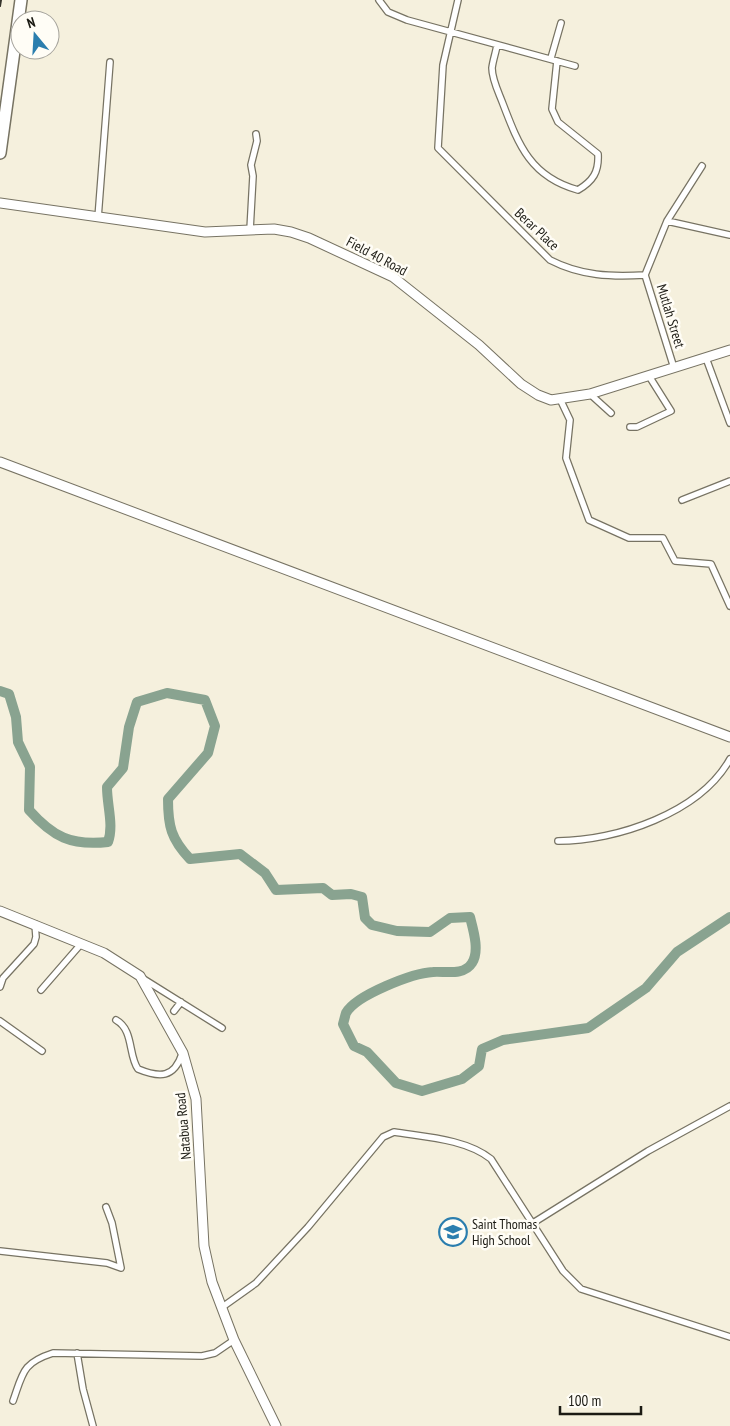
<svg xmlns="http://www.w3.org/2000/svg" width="730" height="1426" viewBox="0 0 730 1426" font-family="'PT Sans Narrow',sans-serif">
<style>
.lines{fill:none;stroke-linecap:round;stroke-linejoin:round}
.river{stroke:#89a390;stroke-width:10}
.street-casing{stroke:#777363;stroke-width:8}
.secondary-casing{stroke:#777363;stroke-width:11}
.highway-casing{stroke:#777363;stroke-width:14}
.street{stroke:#fff;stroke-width:5.5}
.secondary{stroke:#fff;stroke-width:9}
.highway{stroke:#fff;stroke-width:11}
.rail{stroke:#37352d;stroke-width:2}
.labels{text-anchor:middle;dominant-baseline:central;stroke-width:5;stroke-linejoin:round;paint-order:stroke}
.street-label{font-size:14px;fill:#1b1a13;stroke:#fffdf6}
.poi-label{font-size:14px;fill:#1b1a13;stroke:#fffdf6;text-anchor:start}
</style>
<rect width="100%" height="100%" fill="#f5f0dd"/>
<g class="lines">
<path class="river" d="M0 691 9 694 16 717 18 742 30 767 29 810C53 837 71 846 108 842 114 825 107 806 107 787L123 768 129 727 137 702 167 693 205 700 215 726 208 753 168 799C168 826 171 839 190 859L240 854 265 873 276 890 323 888 332 895 351 894 362 897 365 918 372 925 397 931 430 932 450 918 470 917C473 929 480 951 472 963 464 976 445 971 433 972 413 973 356 995 346 1013 345 1016 344 1021 343 1024L354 1046 367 1052 396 1083 422 1091 462 1079 479 1066 482 1049 503 1040 588 1028 646 988 677 952 730 917"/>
<defs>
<path id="street" d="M379 0 388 12 407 20 575 66
M458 0 443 65 438 148 550 260C581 276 611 277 645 275
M497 45C496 52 493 60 492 68 492 80 499 93 503 104 519 146 531 177 578 190 593 181 599 172 598 154L558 122 552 109 557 61
M551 58 561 23
M98 218 110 62
M667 221 730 235
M250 230 253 176 251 165 257 141 256 134
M706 358 730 423
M674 368 645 275 667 221 702 166
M590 394 611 413
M560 399 570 420 566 458 589 520 629 538H663L675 561 711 564 730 606
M630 427H637L671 411 649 376
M682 500 730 481
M558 841C616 841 700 813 730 759
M142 978 222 1028
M0 987 3 978 34 944 36 937 35 924
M41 990 81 944
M174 1011 181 1002
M116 1020C134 1030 128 1055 138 1069 160 1078 174 1078 182 1054
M0 1021 42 1051
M533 1223 648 1151 730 1106
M0 1251 107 1263 121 1268 112 1223 106 1207
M221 1308 256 1283 308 1227 383 1137 394 1132C425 1137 466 1139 491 1159L563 1271 581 1289 730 1337
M77 1353 83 1389 93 1426
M13 1401C23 1373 22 1363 53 1353L202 1356 215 1353 234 1340"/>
<path id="secondary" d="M0 203 205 232 274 229 291 232 309 238 393 277 479 345 521 384 538 395 551 400 590 394 730 350
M0 462 730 737
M0 911 104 953 140 976 183 1053 196 1099 204 1246 212 1282 234 1340 276 1426"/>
<path id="highway" d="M0 153 21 0"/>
</defs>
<use href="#street" class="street-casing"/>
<use href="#secondary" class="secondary-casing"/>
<use href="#highway" class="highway-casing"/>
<use href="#street" class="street"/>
<use href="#secondary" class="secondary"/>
<use href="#highway" class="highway"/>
<path class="rail" d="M0 6 1 0"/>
</g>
<defs>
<symbol id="school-ring" viewBox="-11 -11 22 22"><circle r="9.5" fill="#fffdf6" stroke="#2b7eae" stroke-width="1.5"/><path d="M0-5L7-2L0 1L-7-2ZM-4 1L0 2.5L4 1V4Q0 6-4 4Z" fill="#2b7eae"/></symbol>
</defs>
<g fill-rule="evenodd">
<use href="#school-ring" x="437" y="1216" width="32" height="32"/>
</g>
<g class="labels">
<g class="street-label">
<text transform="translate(537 229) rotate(43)">Berar Place</text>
<text transform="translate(377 256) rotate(28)">Field 40 Road</text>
<text transform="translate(671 316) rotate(73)">Mutlah Street</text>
<text transform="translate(183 1126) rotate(-95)">Natabua Road</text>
</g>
<g class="poi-label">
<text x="472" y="1224">Saint Thomas<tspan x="472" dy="16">High School</tspan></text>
</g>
</g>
<g transform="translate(35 35) rotate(342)"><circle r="24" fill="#fffdf6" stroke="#a4a29b"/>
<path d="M0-4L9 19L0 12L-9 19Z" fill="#2b7eae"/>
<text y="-8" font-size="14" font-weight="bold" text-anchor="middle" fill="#1b1a13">N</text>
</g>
<path d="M560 1406v8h81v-8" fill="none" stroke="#1b1a13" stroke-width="2.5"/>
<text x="568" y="1406" font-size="15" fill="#1b1a13" stroke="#fffdf6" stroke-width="4" paint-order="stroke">100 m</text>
</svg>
